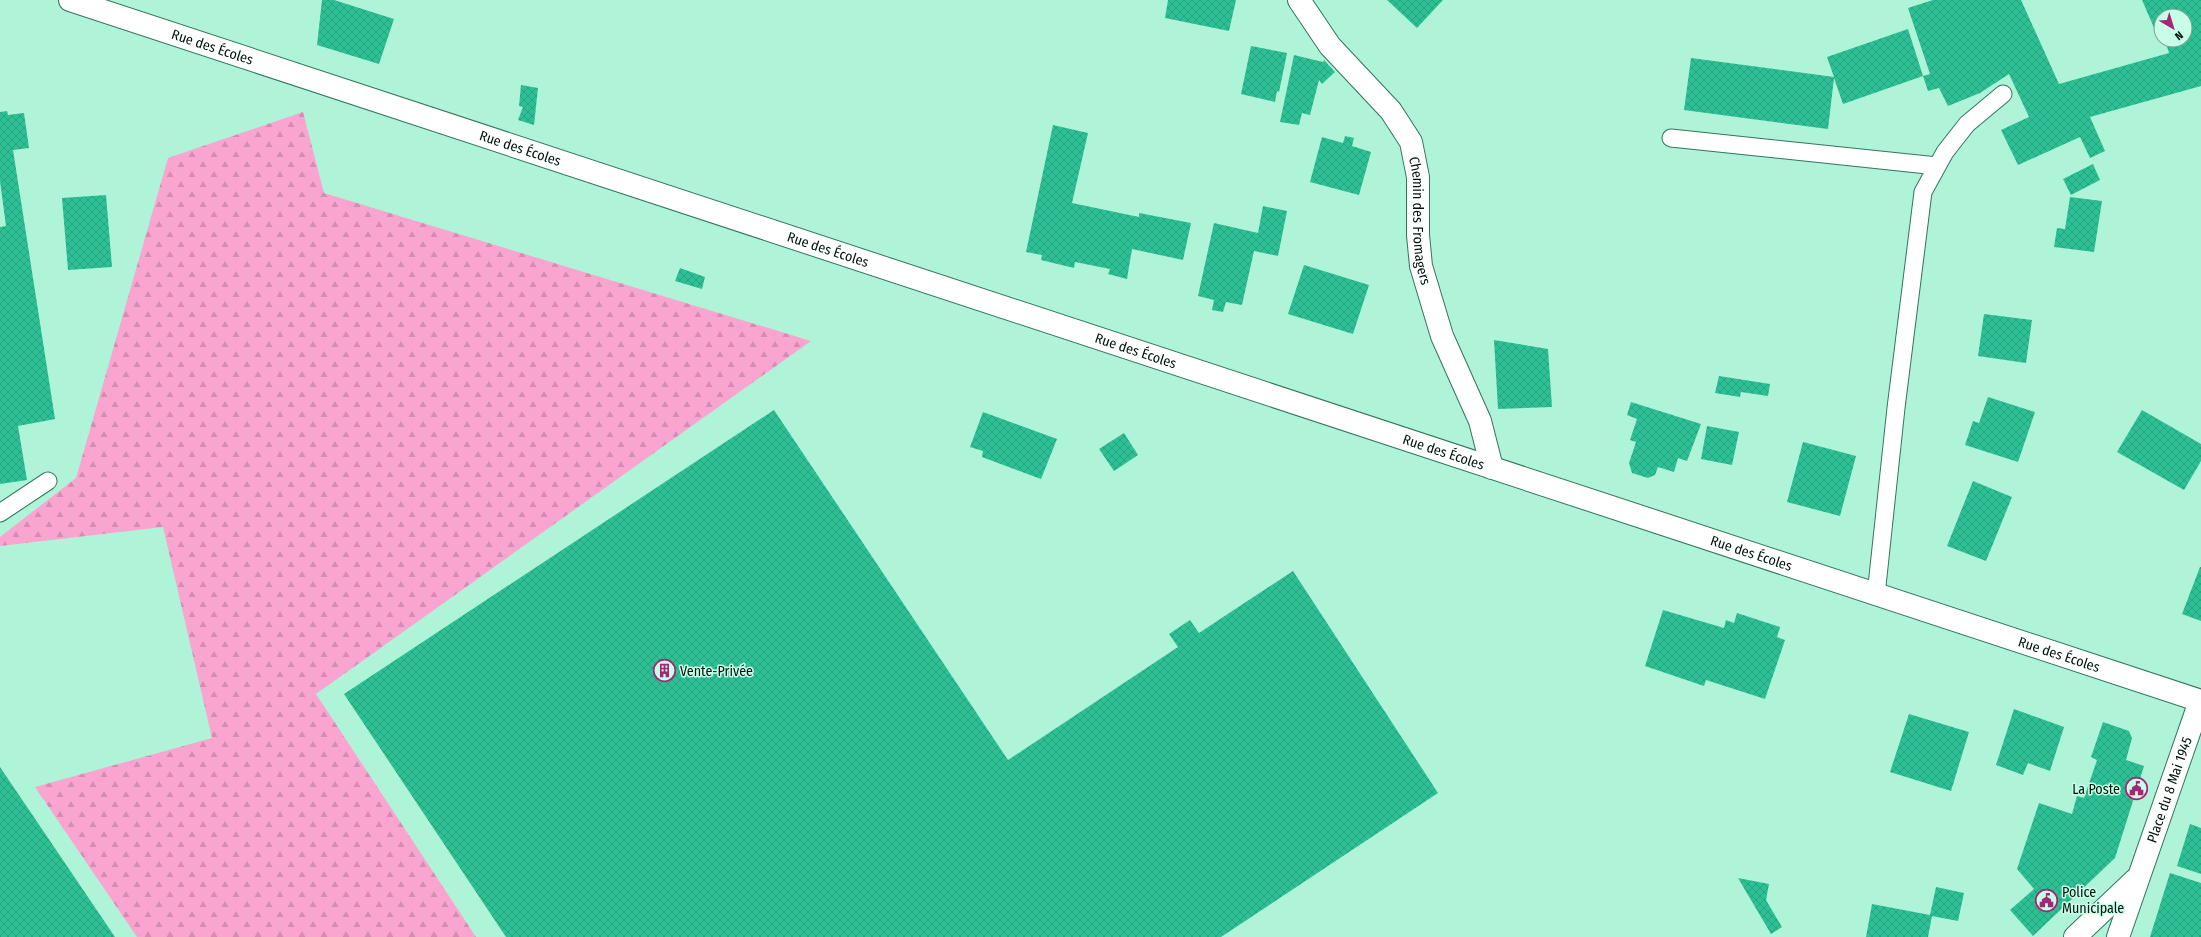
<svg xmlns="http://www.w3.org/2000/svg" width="2201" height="937" viewBox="0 0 2201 937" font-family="'Fira Sans Condensed',sans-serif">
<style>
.forest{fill:url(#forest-firs)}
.building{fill:url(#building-cross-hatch)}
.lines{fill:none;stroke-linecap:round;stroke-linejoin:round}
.service-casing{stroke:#31755e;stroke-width:19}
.minor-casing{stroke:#31755e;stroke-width:24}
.tertiary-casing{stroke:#31755e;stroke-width:24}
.service{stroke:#fff;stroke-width:17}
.minor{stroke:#fff;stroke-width:22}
.tertiary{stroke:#fff;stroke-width:22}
.labels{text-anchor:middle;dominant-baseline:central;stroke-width:3;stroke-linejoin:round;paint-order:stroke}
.street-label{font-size:14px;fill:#00140c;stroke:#c8fee8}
.poi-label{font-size:14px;fill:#00140c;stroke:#c8fee8;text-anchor:start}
</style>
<defs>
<pattern id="forest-firs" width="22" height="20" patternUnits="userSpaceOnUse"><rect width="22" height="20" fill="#f9a5d0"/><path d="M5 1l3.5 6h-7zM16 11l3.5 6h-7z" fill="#d48db1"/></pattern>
<pattern id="building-cross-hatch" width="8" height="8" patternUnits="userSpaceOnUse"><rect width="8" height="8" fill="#2ec095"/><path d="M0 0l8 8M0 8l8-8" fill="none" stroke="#27a47f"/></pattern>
</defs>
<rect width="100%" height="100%" fill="#aff4d8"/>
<path class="forest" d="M303 112 324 193 811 341 316 694 476 937H137L35 787 212 738 163 527 0 546V537L76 478 168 158Z"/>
<path class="building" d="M322 0H334L394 19 379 64 317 45Z
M1168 0H1236L1229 31 1165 18Z
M1387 0H1443L1417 28Z
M1933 0H2021L2059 84 2169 53 2165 40H2185V16H2161V36L2158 37 2142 0H2201V86L2090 117 2105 151 2090 158 2080 137 2018 165 2001 130 2029 117 2009 74 1980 93 1948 106 1939 88 1928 91 1923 76 1843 104 1834 78 1828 129 1684 110 1691 58 1834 77 1827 57 1908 29 1923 76 1930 74 1908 8Z
M1251 46 1287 53 1279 92 1277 91 1275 102 1241 94Z
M1294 55 1323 62 1324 60 1335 72 1322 84 1319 80 1310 115 1302 113 1299 125 1280 122Z
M521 85 538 88 534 125 518 120 523 107 519 106Z
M7 111 8 115 24 113 29 148 13 150 55 419 18 426 27 480 0 484V227L6 226 0 181V112Z
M1053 125 1088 133 1072 203 1139 217V213L1191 223 1183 260 1132 249 1127 279 1108 274 1110 269 1075 262 1074 268 1041 260 1042 255 1026 252Z
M1345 136 1354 138 1352 146 1371 152 1359 195 1310 182 1322 137 1343 143Z
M2093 164 2100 180 2071 195 2063 179Z
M106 195 112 267 68 270 62 198Z
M2070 197 2102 201 2094 252 2054 247 2057 228 2065 229Z
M1263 206 1287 211 1278 256 1254 251 1242 305 1226 302 1223 312 1212 310 1214 300 1198 296 1214 223 1258 233Z
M1304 265 1369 285 1353 334 1288 314Z
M680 268 705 277 702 289 675 281Z
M1984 314 2032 320 2026 363 1978 356Z
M1494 340 1548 349 1552 407 1498 409Z
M1719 376 1770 384 1768 396 1741 392 1740 397 1715 393Z
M1988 397 2035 412 2018 462 1965 445 1973 421 1979 423Z
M1631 402 1701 424 1687 461 1678 458 1674 472 1658 467 1655 475 1648 478 1632 473 1629 463 1636 442 1630 440 1637 419 1627 415Z
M774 410 1008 760 1178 647 1169 634 1190 620 1199 633 1293 571 1438 793 1221 937H506L344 694Z
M2142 410 2201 444V461L2184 490 2117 452Z
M983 412 1057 439 1041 479 982 457 983 451 970 447Z
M1707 426 1739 432 1732 465 1701 459Z
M1124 433 1138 455 1114 471 1099 449Z
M1803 442 1856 456 1840 516 1787 502Z
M1973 481 2012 497 1986 561 1947 546Z
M2200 567H2201V621L2182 614Z
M1663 610 1724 628 1726 620 1734 623 1737 613 1780 627 1777 637 1785 640 1765 699 1706 680 1704 686 1645 666Z
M2014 709 2064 727 2050 771 2028 763 2023 775 1996 765Z
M1909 714 1969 732 1951 791 1890 772Z
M2103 722 2129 731 2132 738 2126 760 2144 766 2115 858 2033 936 2010 910 2034 889 2017 869 2039 803 2072 814 2077 796 2084 798 2097 760 2091 757Z
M0 767 115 937H0Z
M2190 824 2201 828V874L2177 866Z
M2170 873 2201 883V937H2150Z
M1738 878 1769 884 1766 900 1782 927 1771 934Z
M1936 887 1964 893 1958 921 1932 916 1928 937H1866L1872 904 1930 915Z"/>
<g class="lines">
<defs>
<path id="service" d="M1671 138 1937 166
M0 513 48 481
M1876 595 1896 408 1923 192 1945 152 1967 124 2003 94"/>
<g id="minor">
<path id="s1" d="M1299 0 1330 46 1391 111 1411 142 1418 177V235L1421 266 1442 336 1480 421 1492 468"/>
<path d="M2075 937 2135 880"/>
<path id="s2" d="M2118 937 2200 701"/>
</g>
<g id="tertiary">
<path id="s3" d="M70 0 2201 701"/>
</g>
</defs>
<use href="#service" class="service-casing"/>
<use href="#minor" class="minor-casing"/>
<use href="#tertiary" class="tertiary-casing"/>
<use href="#service" class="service"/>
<use href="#minor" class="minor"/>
<use href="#tertiary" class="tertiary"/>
</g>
<defs>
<symbol id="building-ring" viewBox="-11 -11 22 22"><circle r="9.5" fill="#c8fee8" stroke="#a62675" stroke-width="1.5"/><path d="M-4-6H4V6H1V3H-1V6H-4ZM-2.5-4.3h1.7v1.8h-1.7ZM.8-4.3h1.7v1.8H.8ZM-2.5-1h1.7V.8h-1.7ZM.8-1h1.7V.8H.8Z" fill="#a62675"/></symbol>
<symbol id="civic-ring" viewBox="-11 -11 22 22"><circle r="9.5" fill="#c8fee8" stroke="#a62675" stroke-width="1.5"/><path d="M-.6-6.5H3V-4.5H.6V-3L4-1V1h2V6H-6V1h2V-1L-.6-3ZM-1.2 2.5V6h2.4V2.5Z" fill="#a62675"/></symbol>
</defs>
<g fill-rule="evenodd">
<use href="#building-ring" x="652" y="658" width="25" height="25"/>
<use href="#civic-ring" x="2124" y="776" width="25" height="25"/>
<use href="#civic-ring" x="2034" y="888" width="25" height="25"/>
</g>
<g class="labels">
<g class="street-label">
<text stroke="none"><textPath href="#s3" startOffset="150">Rue des Écoles</textPath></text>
<text stroke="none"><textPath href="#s3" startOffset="474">Rue des Écoles</textPath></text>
<text stroke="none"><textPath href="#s1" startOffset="261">Chemin des Fromagers</textPath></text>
<text stroke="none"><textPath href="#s3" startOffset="798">Rue des Écoles</textPath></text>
<text stroke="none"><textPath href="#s3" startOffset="1122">Rue des Écoles</textPath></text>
<text stroke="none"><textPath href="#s3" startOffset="1446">Rue des Écoles</textPath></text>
<text stroke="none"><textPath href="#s3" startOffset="1770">Rue des Écoles</textPath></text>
<text stroke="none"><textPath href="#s3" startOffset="2094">Rue des Écoles</textPath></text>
<text stroke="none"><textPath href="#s2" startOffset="156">Place du 8 Mai 1945</textPath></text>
</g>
<g class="poi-label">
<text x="680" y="671">Vente-Privée</text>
<text x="2120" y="789" text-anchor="end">La Poste</text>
<text x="2062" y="892">Police<tspan x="2062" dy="16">Municipale</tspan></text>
</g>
</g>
<g transform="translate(2173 28) rotate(142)"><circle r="19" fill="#c8fee8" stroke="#78a090"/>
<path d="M0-3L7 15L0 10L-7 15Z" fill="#a62675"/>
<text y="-6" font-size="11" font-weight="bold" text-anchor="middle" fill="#00140c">N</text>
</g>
</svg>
